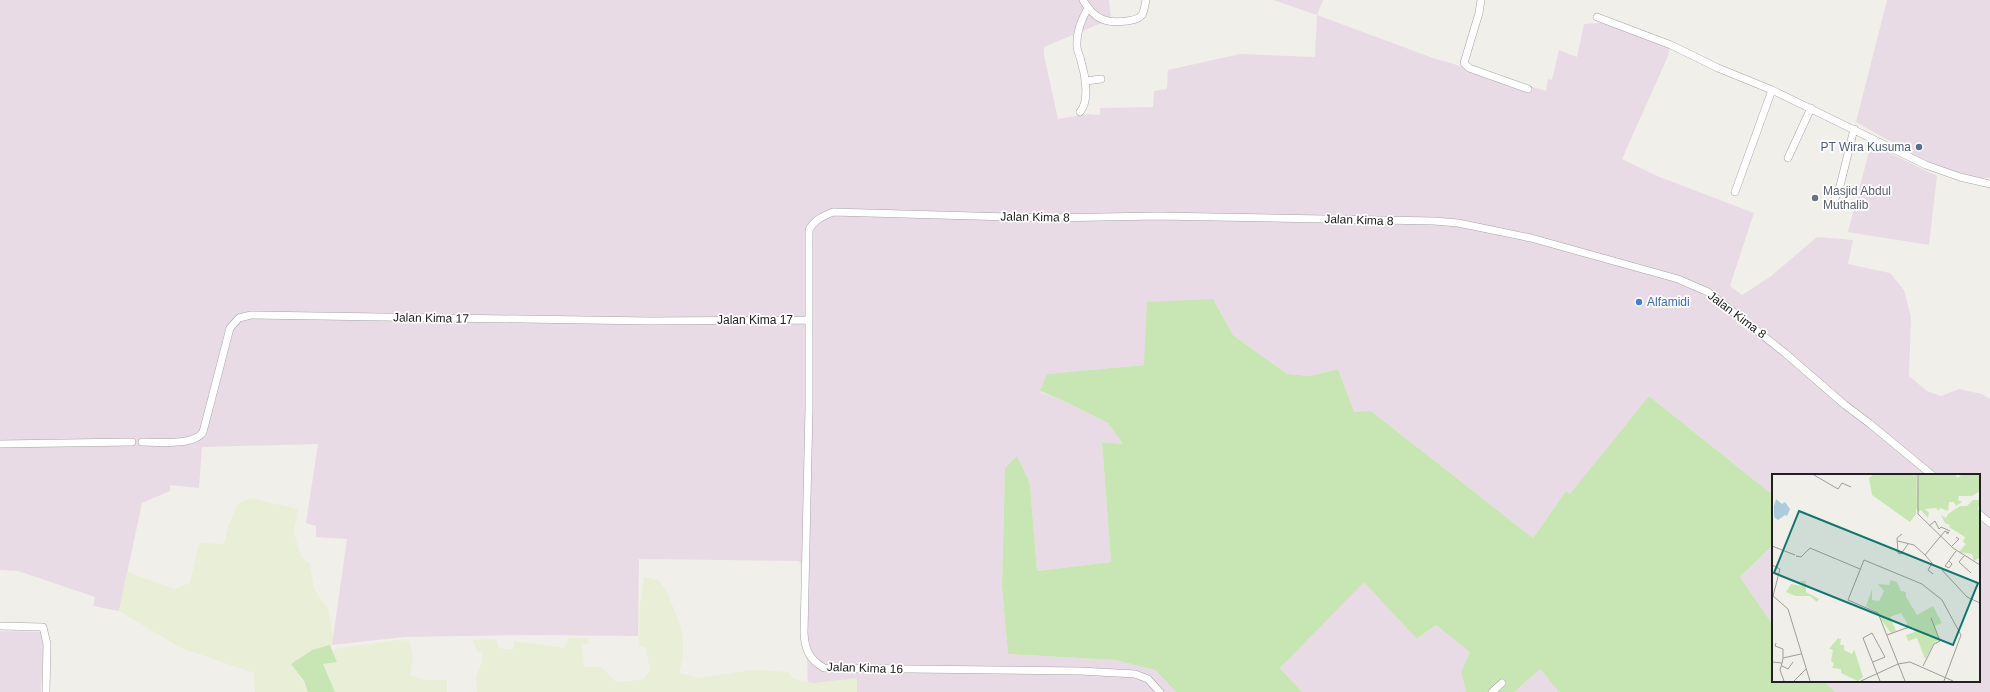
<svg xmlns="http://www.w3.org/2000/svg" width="1990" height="692" viewBox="0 0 1990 692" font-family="Arial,sans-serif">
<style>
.industrial{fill:#e9dbe5}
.farmland{fill:#e9eed6}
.grass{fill:#c7e6b3}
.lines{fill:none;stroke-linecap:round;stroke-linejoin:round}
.minor-casing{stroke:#a5a5a5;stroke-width:8}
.minor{stroke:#fff;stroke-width:7}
.service-dot{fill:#5c6f8a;stroke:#fff;stroke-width:1.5}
.worship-dot{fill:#6b7280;stroke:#fff;stroke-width:1.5}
.shop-dot{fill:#3f7fe0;stroke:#fff;stroke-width:1.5}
.labels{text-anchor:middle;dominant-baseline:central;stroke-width:3.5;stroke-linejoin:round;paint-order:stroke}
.service-label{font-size:12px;fill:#4e5e75;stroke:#fff;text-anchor:end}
.worship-label{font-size:12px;fill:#5b616d;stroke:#fff;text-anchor:start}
.street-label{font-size:12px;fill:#212121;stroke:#fff}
.shop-label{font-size:12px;fill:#366cbe;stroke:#fff;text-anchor:start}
.inset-road{fill:none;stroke:#9e9d99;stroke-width:1}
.view{fill:#0f766e;fill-opacity:0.15;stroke:#0f766e;stroke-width:2}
.inset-edge{fill:none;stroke:#212121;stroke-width:2}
</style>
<rect width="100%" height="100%" fill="#f1efe9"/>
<path class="industrial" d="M0 0H1109L1111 19 1044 47V55L1058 119 1087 114 1100 115V108L1153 107 1154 91 1167 89 1168 70 1240 54 1315 57 1317 15 1273 0H1323L1317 15 1433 58 1546 91 1548 79 1552 80 1559 50 1577 57 1584 24 1608 22 1670 46 1668 56 1622 159 1657 176 1754 213 1730 286 1742 295 1770 277 1817 237 1853 240 1848 264 1890 273 1904 290 1911 317 1909 376 1927 391 1941 396 1959 389 1982 394 1990 399V692H1835L1824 681H1979V475H1773V495L1649 396 1570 495 1566 491 1533 538 1371 411 1354 413 1338 369 1310 376 1287 374 1233 335 1213 299 1144 365 1048 374 1040 392 1064 401 1108 423 1123 444 1102 442 1111 562 1037 571 1030 484 1005 469 1002 587 1008 654 1115 660 1155 670 1176 692H808L805 567 798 561 639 559 638 636 532 635 404 637 332 645 347 539 316 537V526L306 523 318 444 202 447 199 488 170 485V491L142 503 119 611 93 606 95 597 18 571 0 570Z
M1887 0H1990V178H1976L1936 167 1856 122Z
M1871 144 1937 176 1929 245 1848 232Z
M1773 545V625L1740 577Z
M1364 581 1418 639 1436 625 1471 652 1461 672 1466 692H1302L1280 668Z
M0 631 44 632 41 692H0Z
M1540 669 1559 692H1514Z"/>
<path class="farmland" d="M250 498 298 509 294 533 301 557 310 564 314 589 328 609 333 638 332 645 312 650 291 664 304 683 308 692H255L254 673 181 648 119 611 127 572 174 589 190 583 199 543 224 544 229 524 238 504Z
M644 577 658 580 666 590 680 624 683 639V657L679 673 700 678 752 670 788 672 794 679 814 683 857 678V692H477L476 677 482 662 483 653 477 651 473 640 496 639 499 648 513 650 514 641 564 648 569 638H587L589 643 582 644 584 667H601L615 681 623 682 643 679 650 671 646 648 639 646 640 605Z
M399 640 410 641 413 656 410 675 425 680H447V692H335L323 664 337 662 333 651 339 648Z"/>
<path class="grass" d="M1213 299 1233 335 1287 374 1310 376 1338 369 1354 412 1371 411 1533 538 1566 491 1570 494 1649 396 1773 495V545L1740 577 1773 625V681H1824L1835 692H1559L1540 669 1514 692H1466L1461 672 1470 652 1436 625 1417 639 1364 582 1280 668 1302 692H1176L1155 670 1115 660 1008 654 1002 587 1005 468 1017 456 1030 484 1037 571 1111 562 1102 442 1123 444 1108 423 1064 401 1040 391 1047 374 1144 365 1147 302Z
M330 645 337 662 323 664 335 692H308L304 681 291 664 312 650Z"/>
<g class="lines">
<defs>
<path id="minor" d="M1083 0C1094 19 1106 24 1127 21 1132 20 1138 20 1142 15 1144 12 1145 4 1146 0
M1481 0 1479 13 1464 63 1469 68 1528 89
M1597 17 1671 45 1718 68 1772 90 1926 165 1960 177 1990 184
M1086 81 1101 79
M1080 112C1090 101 1085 74 1081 61 1080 56 1077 51 1077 46 1076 32 1081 20 1088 8
M1788 158 1811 108
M1735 192 1772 90
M1832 206 1840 186 1854 129
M142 442C157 442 194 446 203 432L230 328 239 318 251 315 650 321 808 320
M0 444 132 442
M1979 514 1990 523
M0 626 43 627 47 644 46 692
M1160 692 1148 679 1135 674 1080 671 824 668C809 659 805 650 804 633L809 408V230C814 220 823 216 833 212L1046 218 1158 216 1434 221 1458 223 1531 238 1678 279 1708 292 1785 353 1845 405 1869 423 1932 475
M1492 692 1502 683"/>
</defs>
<use href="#minor" class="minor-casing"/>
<use href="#minor" class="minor"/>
</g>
<circle class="service-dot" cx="1919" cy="147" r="4"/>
<circle class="worship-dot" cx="1815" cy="198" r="4"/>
<circle class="shop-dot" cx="1639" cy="302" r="4"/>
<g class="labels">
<g class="service-label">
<text x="1911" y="147">PT Wira Kusuma</text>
</g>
<g class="worship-label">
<text x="1823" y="191">Masjid Abdul<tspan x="1823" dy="14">Muthalib</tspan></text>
</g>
<g class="street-label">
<text transform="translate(1035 217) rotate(1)">Jalan Kima 8</text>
<text transform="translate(1359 220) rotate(2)">Jalan Kima 8</text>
<text transform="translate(1737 315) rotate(37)">Jalan Kima 8</text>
<text transform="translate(431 318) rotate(1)">Jalan Kima 17</text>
<text x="755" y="320">Jalan Kima 17</text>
<text transform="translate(865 668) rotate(2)">Jalan Kima 16</text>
</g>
<g class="shop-label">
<text x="1647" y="302">Alfamidi</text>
</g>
</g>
<g transform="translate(1772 474)">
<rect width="208" height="208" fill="#f1efe9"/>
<path d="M101 1H145L144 40 138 48 100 21 97 4ZM146 1H183L186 4 189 1H208V17L200 22H187L186 26 190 28 184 32 182 28H177L176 37 168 34 167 37 164 34 153 35 157 39 156 44 149 36 146 38 144 33ZM201 26H208L206 36H208V83L202 87 200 80 187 78 194 70 191 68 193 63 177 53 178 51 173 49 169 41 174 44 176 40 188 32H195ZM119 106 125 108 129 117 134 118V123L145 141 161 132 170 149 163 152 167 167 163 168 153 185 145 164 136 167 134 161 143 158 141 153 134 155 135 149 129 139 118 143 124 157 119 159 103 137 94 132 100 115V126L107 127 112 117 106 110 117 111ZM29 107H34V118L47 125 45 128 38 122H23L14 118 19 110 30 112ZM66 164 69 165 68 171H72V176L80 180 82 176 83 178 91 203 86 207 69 199V195L60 194 62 190 59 187 61 176 57 175Z" fill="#c7e6b3"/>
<path d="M4 25 10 30 13 28 18 35 15 42 13 41 6 46 2 43V32Z" fill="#adccdb"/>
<path class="inset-road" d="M42 1 66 15 70 9 79 13M146 1V40L181 74 208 91M157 52 163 47 167 55 169 53 178 57M130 60 125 64 126 79 129 80 136 70M126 67 142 71 153 81 173 57 177 59H174M0 72 23 81M179 73 187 65 184 63M153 81 160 89 156 96 161 100M24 82 29 83 38 74 88 95M192 82 187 88 199 99M0 91 8 95 1 122M173 92 184 77M173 92 177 94 180 90 177 87M170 96 195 123 208 129M0 121 16 135 38 207M115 161 137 153M11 184 29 180M1 188 10 189 11 184V175L3 172 4 169M101 188 113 183 100 159 91 164 108 207M10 189 8 196 12 207M10 192 16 195 21 188M151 192 162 170 168 167 159 144M22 207 34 195M89 207 126 190 138 188 181 207M133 207 106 139 76 126 92 86 150 110 170 126 189 161 172 207"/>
<path class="view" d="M27 37 206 109 181 171 2 99Z"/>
<rect width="208" height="208" class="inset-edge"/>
</g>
</svg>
